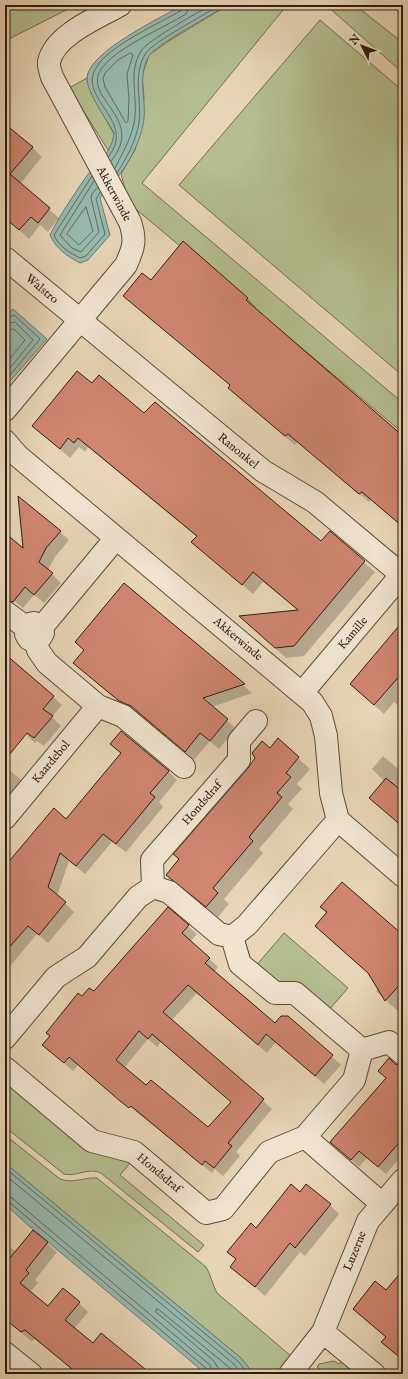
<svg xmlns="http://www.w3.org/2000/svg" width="408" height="1379" viewBox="0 0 408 1379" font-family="'IM FELL English',serif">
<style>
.green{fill:#b4be90;stroke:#726d50}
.water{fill:#97b9ae;stroke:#6e7a6e}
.shadow{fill:#0003;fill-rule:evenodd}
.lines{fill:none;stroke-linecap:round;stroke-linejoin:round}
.shore{stroke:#646a5e;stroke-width:1}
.building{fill:#cf8570;stroke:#301c0f;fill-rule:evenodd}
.street-casing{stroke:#5e4a39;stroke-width:24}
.street{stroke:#f0e4d0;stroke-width:22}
.labels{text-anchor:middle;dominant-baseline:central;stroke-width:4;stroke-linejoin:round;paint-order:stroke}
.street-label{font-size:12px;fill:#301c0f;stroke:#f0e4d0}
</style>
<rect width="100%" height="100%" fill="#e8d5b7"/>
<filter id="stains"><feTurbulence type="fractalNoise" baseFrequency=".005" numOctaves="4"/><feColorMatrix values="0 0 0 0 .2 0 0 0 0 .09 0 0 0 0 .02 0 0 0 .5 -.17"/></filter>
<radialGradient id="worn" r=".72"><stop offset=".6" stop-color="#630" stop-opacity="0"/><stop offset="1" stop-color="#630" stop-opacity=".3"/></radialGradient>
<path class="green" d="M5 5H76L5 41Z
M228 5H287L142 183 403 403V433L137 210 130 207 121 174 135 150 144 98 142 76 149 55 167 42Z
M326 5H355L403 43V73Z
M320 20 403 91V376L179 185Z
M87 78 91 93 114 134V141L108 150 69 88Z
M284 933 348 988 328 1011 279 986 255 967Z
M5 1081 131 1162 120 1175 204 1245 198 1252 101 1173C88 1167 77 1177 64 1174L5 1127Z
M5 1135 60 1179C73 1184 84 1177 97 1178L206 1267C211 1275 212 1284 217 1293L291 1356 276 1374H250L252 1372 241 1358 5 1163Z
M343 1359 361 1374H326L317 1367 319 1364 334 1361 339 1364Z"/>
<path class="water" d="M183 5H228C214 13 154 46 149 56 136 78 148 102 143 125 137 154 119 177 100 198L110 235 88 260 80 263C67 256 56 249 50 235 60 215 73 196 86 177 96 163 113 152 114 133 107 120 87 93 87 78 88 52 162 17 183 5Z
M13 309 47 339 5 387V317Z
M5 1163 241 1358 252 1372 250 1374H206L30 1227 5 1204Z"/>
<path class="shadow" d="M5 138 32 147 42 157 20 184 59 218 48 232 40 225 29 239 5 217Z
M151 282 248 298 256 307 255 309 403 438V527L371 500 369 502 297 442 295 445 238 397 229 388 231 386 124 295Z
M92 384 144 415 321 542 330 533 375 572 304 656 286 658 241 617 299 611 263 582 253 594 192 542 197 537 88 447 85 452 79 447 70 458 33 426Z
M60 532 69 540 55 557 48 570 61 583 44 603 34 595 23 608 5 593V535L24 550Z
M124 584 252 693 212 707 236 729 219 749 210 741 194 760 141 715 129 709 84 672 85 650Z
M403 624V710L394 702 384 714 351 684Z
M5 655 62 705 52 717 61 726 44 746 37 741 35 743 5 714Z
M278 740 310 769 297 784 302 789 288 804 293 809 259 849 263 853 224 899 229 904 218 917 184 891 167 875Z
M111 744 168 771 177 780 159 802 163 807 126 852 112 842 85 874 69 861 57 896 74 912 48 943 37 934 5 972V868L66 820 122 754Z
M383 756 403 773V827L384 781 372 769Z
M5 766 29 787 5 816Z
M322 907 403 937V1016L376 991 378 989 370 975 316 926 327 913Z
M188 926 197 934 190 942 218 967 214 972 275 1025 288 1017 341 1065 324 1084 276 1042 267 1053 197 993 172 1020 272 1109 236 1152 240 1156 223 1176 215 1169 212 1173 78 1065 73 1071 43 1045 82 998 94 993ZM148 1039 157 1047 161 1042 232 1102 208 1128 146 1086 124 1068Z
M395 1065 403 1067V1154L386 1174 367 1158 359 1167 331 1142 387 1078Z
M300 1193 330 1205 339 1214 305 1256 300 1252 265 1296 231 1266 237 1260 229 1252Z
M5 1243 16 1252 47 1243 57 1252 35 1280 38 1283 30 1292 48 1307 79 1303 88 1312 74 1329 93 1344 149 1374H77L35 1339 31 1341 10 1323 5 1319Z
M403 1272V1360L383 1342 386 1337 354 1309 386 1291Z"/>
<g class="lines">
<path class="shore" d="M131 53 133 55 127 74 129 99 128 121 126 123 105 87 103 79 105 73 118 60Z
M108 157C138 121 77 99 96 68 108 46 160 23 182 10L184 5
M111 161C146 119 84 99 100 71 112 49 164 28 186 14L190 5
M115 168C122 154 131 139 134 123 139 98 127 74 141 51 148 40 197 13 211 5
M117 173C126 159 137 139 139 122 142 100 132 74 146 53 153 42 206 14 220 5
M92 176 54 235C58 246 70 253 80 258L86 256 105 234 96 199 100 192
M94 181 60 235 72 248 81 252 99 232 91 198 92 194 98 187
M86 207 93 231 79 245 67 234Z
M5 319 14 315 40 339 5 381
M5 324 15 322 33 340 5 374
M5 330 14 329 25 340 5 365
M5 1168 238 1361 248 1374
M5 1175 234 1364 241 1374
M5 1196 12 1198 210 1365 213 1374
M5 1201 9 1202 207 1369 208 1374
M219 1374 218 1368 214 1361 156 1312V1309H158L230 1368 234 1374"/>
</g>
<path class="building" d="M5 124 33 147 10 174 50 208 38 223 31 217 19 230 5 218Z
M183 241 248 298 246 300 403 436V527L362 492 359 494 288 434 285 436 228 388 230 385 123 296 142 273 151 280Z
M77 371 92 383 99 375 144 413 155 402 321 541 330 531 365 561 294 646 275 648 239 616 298 610 253 572 242 585 191 542 197 536 78 438 74 443 68 438 60 449 32 426Z
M18 496 61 531 46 548 39 562 53 573 34 595 25 587 13 602 5 600V533L23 548Z
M124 583 245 684 203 698 228 719 210 741 200 733 185 752 131 706 119 701 73 663 84 650 75 642Z
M403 621V672L374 705 350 684Z
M5 654 54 696 43 709 53 716 34 738 27 733 5 760Z
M121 731 169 771 150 793 155 797 116 844 103 834 76 866 60 853 48 887 66 902 39 935 28 926 5 952V866L54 808 66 819 121 753 110 744Z
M278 738 299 757 286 773 291 777 277 793 282 797 249 837 253 841 213 888 218 893 206 907 166 875 179 859 173 854 248 768 255 758 252 753 262 741 270 748Z
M386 778 403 792V827L369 798Z
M342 882 403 935V981L385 1001 368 973 315 926 327 912 320 907Z
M168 907 189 925 182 933 210 958 205 963 275 1023 281 1016H288L333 1055 315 1076 266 1034 258 1045 188 985 163 1012 264 1099 228 1143 232 1146 214 1168 205 1161 202 1165 131 1106 129 1108 120 1101 69 1057 64 1063 42 1045 50 1036 46 1033 78 993 82 996 89 988 94 991ZM139 1031 148 1039 152 1034 231 1102 208 1127 151 1080 146 1085 116 1060Z
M389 1058 395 1064 403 1066V1138L378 1167 359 1151 351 1160 330 1142 386 1078 378 1071Z
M291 1184 300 1192 306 1184 331 1204 295 1248 290 1243 255 1287 230 1267 236 1259 227 1252 251 1223 256 1228Z
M33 1230 48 1242 26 1270 29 1273 20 1283 48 1306 63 1288 80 1302 65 1320 93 1343 101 1333 151 1374H78L25 1330 21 1332 5 1319V1264Z
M403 1270V1360L381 1342 386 1337 353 1309 375 1281 386 1290Z"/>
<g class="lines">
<defs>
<path id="street" d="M5 258 263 471 315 502 402 575
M5 410 126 265C134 247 136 240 130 222L52 77C51 73 48 66 49 62 54 35 99 17 120 5
M5 441 18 456 312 702 321 716 326 736 331 793 338 820 403 876
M5 612 27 628
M42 627 116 538
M35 641 40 638 43 633 42 627 34 623 30 624 26 634 29 639 35 641 38 650 47 663 98 706 123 716 184 767
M302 693 403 573
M5 818 98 706
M153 887 152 860 239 760V741L256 721
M232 937 247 925 338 820
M5 1038 56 977 87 957 138 897 153 887 169 892 219 934 232 937 240 964 275 993H295L362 1050
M362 1050 389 1042 403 1054
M5 1068 92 1141 134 1152 206 1213 223 1209 269 1152 305 1137 354 1080 362 1050
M305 1137 382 1204
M323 1332 374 1374
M5 1353 31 1374
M290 1374 323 1332 368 1221 403 1180"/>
</defs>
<use href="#street" class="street-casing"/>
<use href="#street" class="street"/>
</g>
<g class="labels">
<g class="street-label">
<text transform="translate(114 194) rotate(62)">Akkerwinde</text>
<text transform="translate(42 289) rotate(40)">Walstro</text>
<text transform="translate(238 451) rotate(39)">Ranonkel</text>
<text transform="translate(353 633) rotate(-50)">Kamille</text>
<text transform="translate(238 639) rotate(40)">Akkerwinde</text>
<text transform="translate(51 762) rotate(-50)">Kaardebol</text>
<text transform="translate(202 803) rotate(-49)">Hondsdraf</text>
<text transform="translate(159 1173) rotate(40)">Hondsdraf</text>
<text transform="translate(355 1251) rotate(-68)">Luzerne</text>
</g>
</g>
<rect width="408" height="1379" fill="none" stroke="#e8d5b7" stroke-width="20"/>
<rect x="6" y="6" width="396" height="1367" fill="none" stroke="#301c0f" stroke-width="2"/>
<rect x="10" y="10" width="388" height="1359" fill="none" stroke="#301c0f"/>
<g transform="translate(362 46) rotate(312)" stroke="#f0e4d0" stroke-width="3" paint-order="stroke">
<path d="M0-3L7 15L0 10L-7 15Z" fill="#301c0f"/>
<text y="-6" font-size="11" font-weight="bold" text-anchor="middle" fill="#301c0f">N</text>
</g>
<rect width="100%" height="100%" filter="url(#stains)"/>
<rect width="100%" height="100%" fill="url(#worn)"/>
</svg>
